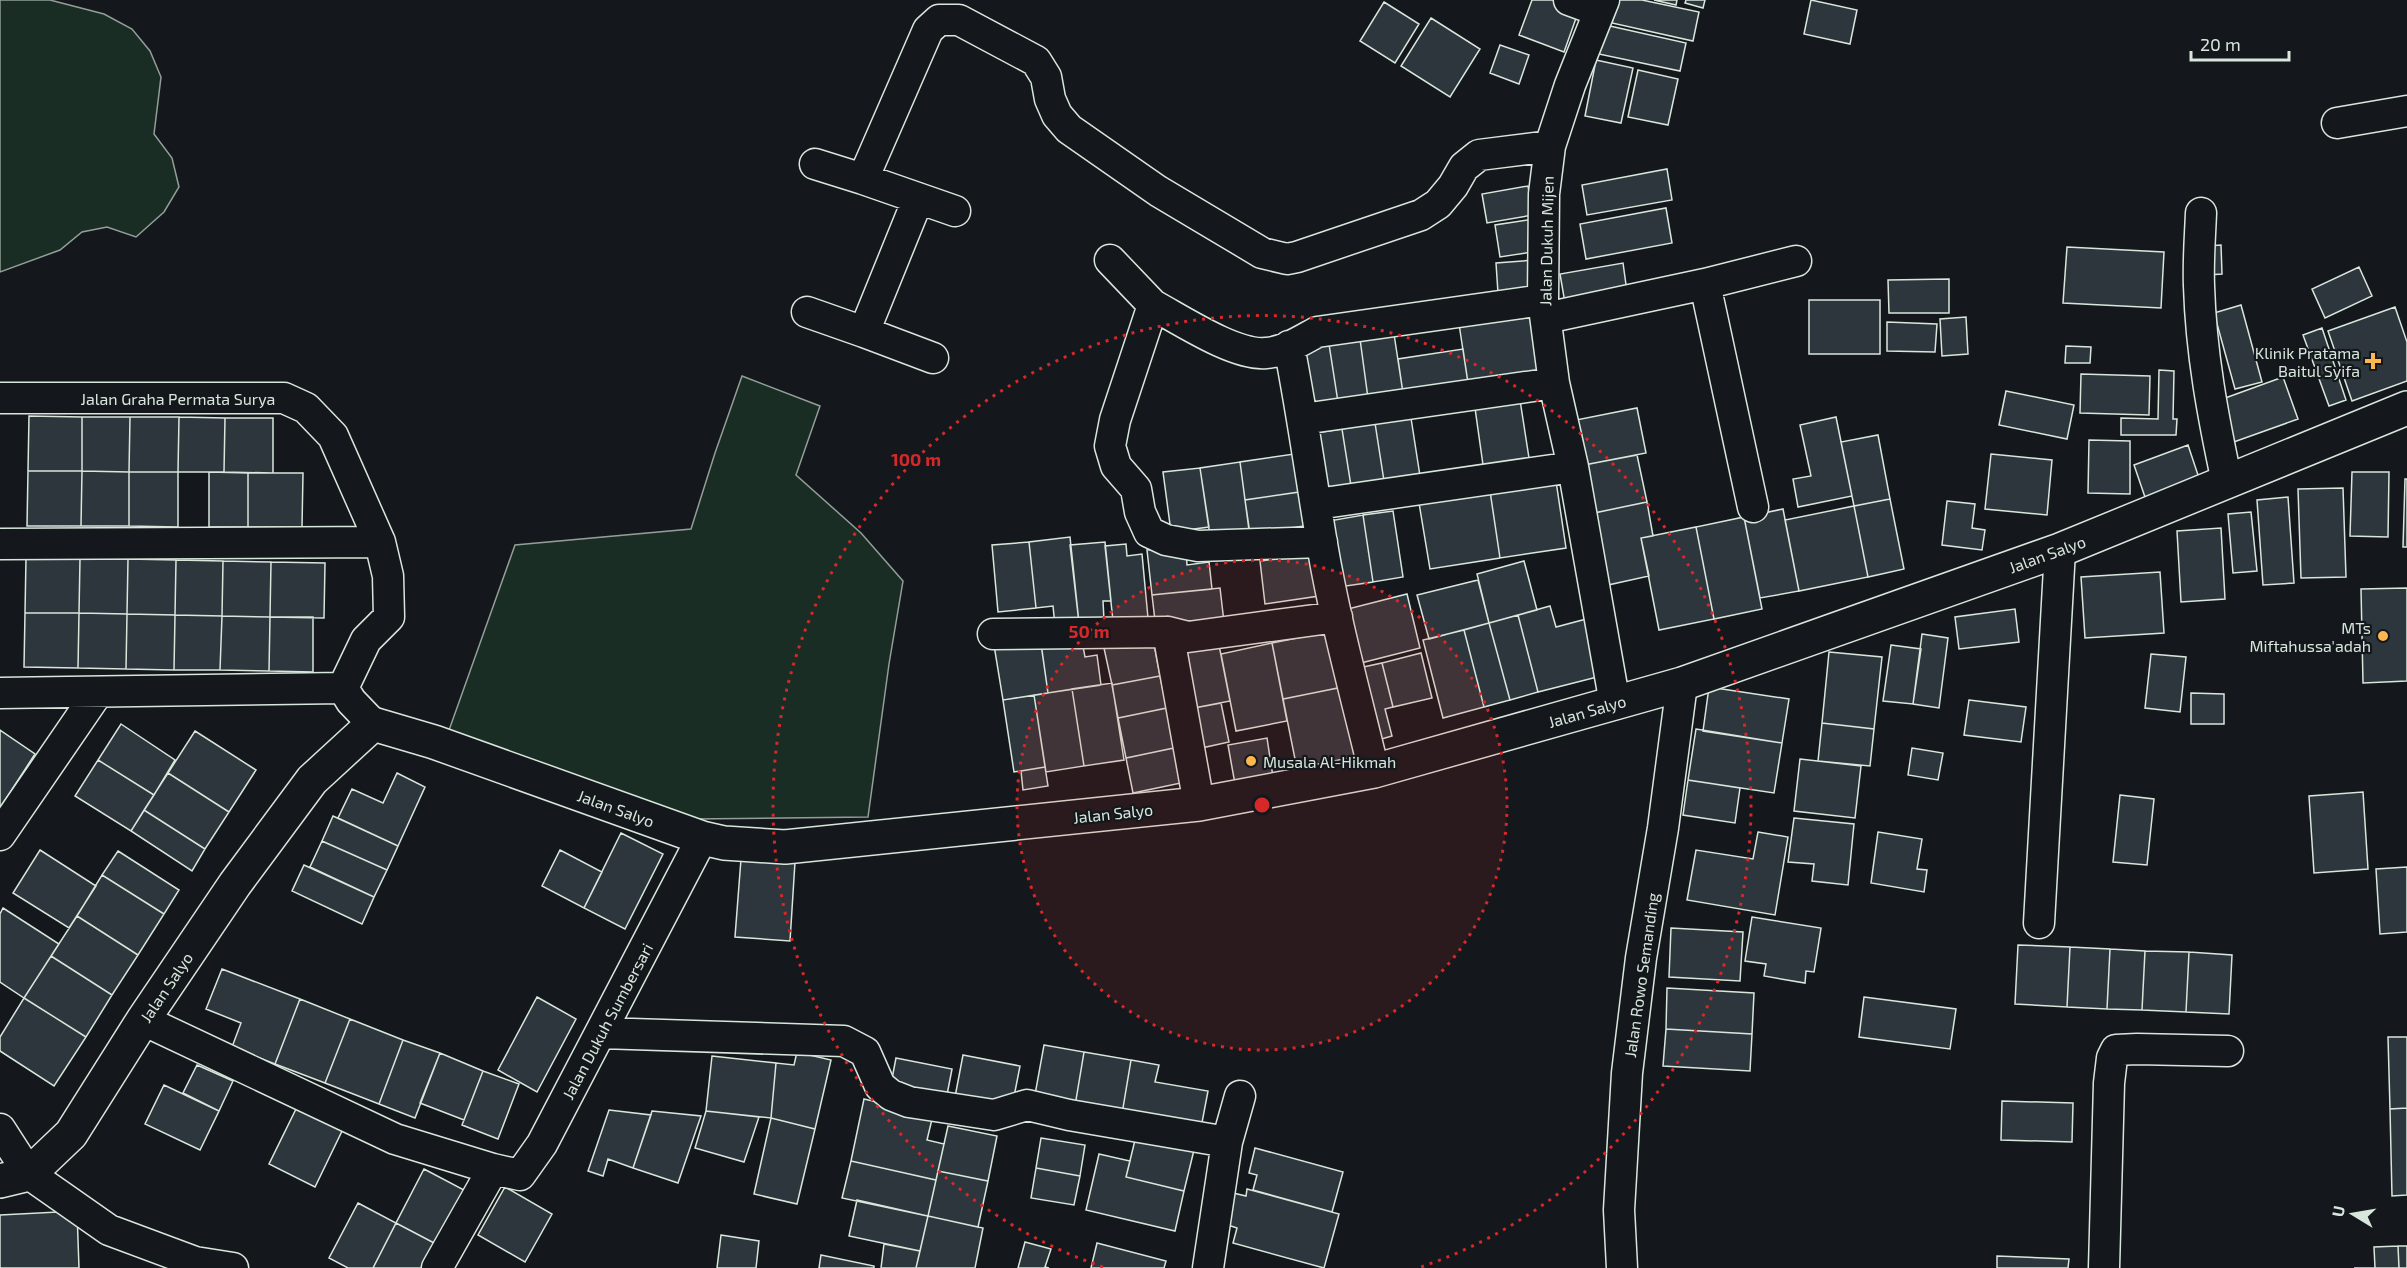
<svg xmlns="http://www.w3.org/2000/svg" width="2407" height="1268" viewBox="0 0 2407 1268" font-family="'Exo 2',sans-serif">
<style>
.green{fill:#1a2d24;stroke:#939e99;stroke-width:1.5}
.building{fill:#2c363c;stroke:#d8e6dc;stroke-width:1.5}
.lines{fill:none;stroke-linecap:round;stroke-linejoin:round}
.street-casing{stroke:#d8e6dc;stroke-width:33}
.secondary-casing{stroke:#d8e6dc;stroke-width:36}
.street{stroke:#14181c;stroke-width:30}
.secondary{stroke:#14181c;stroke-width:33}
.ring{fill:none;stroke:#d62828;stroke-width:3;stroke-dasharray:3 6}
.poi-dot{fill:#ffb74d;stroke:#14181c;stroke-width:2}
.labels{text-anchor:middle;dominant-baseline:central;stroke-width:4.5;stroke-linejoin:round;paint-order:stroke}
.street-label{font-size:16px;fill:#d8e6dc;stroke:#14181c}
.poi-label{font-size:16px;fill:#d8e6dc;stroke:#14181c;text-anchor:end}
.centre{fill:#d62828;stroke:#14181c;stroke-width:3}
.ring-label{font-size:18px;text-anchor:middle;font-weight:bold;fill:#d62828;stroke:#14181c;stroke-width:4.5;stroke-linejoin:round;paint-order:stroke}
</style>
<rect width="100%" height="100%" fill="#14181c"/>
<path class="green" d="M0 0H50L104 14 132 29 150 51 161 77 154 134 172 158 179 187 164 212 136 237 107 227 82 232 60 250 0 272Z
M742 376 820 406 796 475 861 533 903 581 889 664 868 817 691 819 448 733 515 545 691 529 715 453Z"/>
<path class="building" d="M1532 0H1560L1580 7 1564 52 1519 35Z
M1617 0H1642L1699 12 1693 41 1612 23Z
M1654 0H1677L1676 5Z
M1686 0H1705L1703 8 1685 3Z
M1811 0 1857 10 1850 44 1804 34Z
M1384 2 1419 24 1395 63 1360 41Z
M1431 18 1480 49 1450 97 1401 66Z
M1601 24 1686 43 1680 71 1594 53Z
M1500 45 1529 55 1519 84 1490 73Z
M1596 60 1633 68 1621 123 1585 116Z
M1638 70 1678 79 1668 125 1628 117Z
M1667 169 1672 200 1587 215 1582 185Z
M1528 186 1533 215 1487 223 1482 194Z
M1666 208 1672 243 1586 259 1580 224Z
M1534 219 1538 251 1500 257 1495 225Z
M2221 245 2222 274 2208 275 2207 246Z
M2067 247 2164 252 2161 308 2063 303Z
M1534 260 1536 289 1498 293 1496 263Z
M1623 263 1627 292 1565 303 1560 274Z
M2359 267 2372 296 2325 318 2312 289Z
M1949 279V313H1889L1888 280Z
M1809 300H1880V354H1809Z
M2241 305 2262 382 2235 389 2214 313Z
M2395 307 2407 342V381L2352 401 2328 331Z
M1531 313 1540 372 1468 383 1459 324Z
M1966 317 1968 354 1942 356 1940 319Z
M1887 322 1937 324 1935 352 1887 351Z
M2322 328 2346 400 2329 406 2303 335Z
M1394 334 1403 393 1368 398 1360 339Z
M1360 339 1368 398 1338 402 1329 344Z
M1329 344 1338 402 1306 407 1297 349Z
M2066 346 2091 347 2090 363H2065Z
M1463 349 1468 383 1403 393 1398 359Z
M2159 370 2174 371 2173 419H2177L2176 435H2121V418L2158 419Z
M2081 374 2150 376 2149 415 2080 413Z
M2283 377 2298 419 2231 443 2217 401Z
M2006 391 2074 405 2067 439 1999 425Z
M1520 400 1529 458 1483 465 1475 408Z
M1637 408 1646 453 1584 465 1576 420Z
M29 416 82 417V471H28Z
M82 417H130L129 472 82 471Z
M130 417H179L178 472H129Z
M179 417 225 418 224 472H178Z
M1836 417 1852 496 1798 507 1793 479 1811 476 1800 425Z
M225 418H273V473L224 472Z
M1411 418 1420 476 1384 481 1375 423Z
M1375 423 1384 481 1351 486 1342 429Z
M1342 429 1351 486 1317 492 1308 434Z
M1878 435 1890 499 1854 506 1841 442Z
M2089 440 2130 441V494L2088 493Z
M2188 445 2200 481 2146 500 2134 465Z
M1294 454 1299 492 1245 500 1240 462Z
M1991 454 2052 460 2047 515 1985 509Z
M1637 455 1647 502 1594 513 1584 465Z
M1240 462 1249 530 1210 536 1200 468Z
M1200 468 1209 527 1171 532 1163 472Z
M28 471H82L81 526H27Z
M82 471 129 472V526H81Z
M129 472H178V527L129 526Z
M209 472 248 473V527H209Z
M2352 472H2389L2388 537 2350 536Z
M248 473H303L302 527H248Z
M2405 479H2407V547H2403Z
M1556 481 1566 548 1500 558 1490 491Z
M2343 488 2346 577 2301 578 2298 489Z
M1490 491 1500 558 1430 569 1419 503Z
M1299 492 1304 526 1250 534 1245 500Z
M2288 497 2294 583 2263 585 2257 500Z
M1890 499 1904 569 1868 577 1854 506Z
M1947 501 1975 504 1972 528 1985 530 1982 550 1942 545Z
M1647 502 1653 536 1641 538 1649 576 1608 585 1594 513Z
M1854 506 1868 577 1799 591 1785 520Z
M1783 509 1799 591 1760 598 1744 517Z
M1393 511 1403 577 1373 582 1363 515Z
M2251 512 2257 571 2233 573 2228 514Z
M1363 515 1373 582 1339 587 1329 521Z
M1744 517 1762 609 1714 619 1696 527Z
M1696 527 1714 619 1659 630 1641 538Z
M2221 528 2225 599 2181 602 2177 531Z
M1070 537 1079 623 1055 626 1053 606 1036 608 1029 542Z
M1029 542 1036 608 998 612 992 545Z
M1105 542 1111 601H1103L1104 620 1079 623 1070 545Z
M1126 544 1127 556 1142 554 1148 618 1113 621 1105 546Z
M1186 546 1187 565 1209 562 1212 589 1152 595 1147 550Z
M1314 554 1319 596 1265 604 1260 561Z
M26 558 80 559 79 613H25Z
M80 559H128L127 614 79 613Z
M128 559 176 560 175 615 127 614Z
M176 560 223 561 222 616 175 615Z
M223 561 271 562 270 617 222 616Z
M1524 561 1537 610 1489 623 1477 574Z
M271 562 325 563 324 618 270 617Z
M2160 572 2164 633 2085 638 2081 577Z
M1478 580 1489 623 1429 639 1417 595Z
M1220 588 1224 622 1156 629 1152 595Z
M2407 588V681L2363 683 2361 589Z
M1407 594 1420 648 1353 665 1340 611Z
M1550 606 1556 627 1590 618 1605 675 1538 692 1518 615Z
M2015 609 2019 642 1959 649 1955 617Z
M25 613H79L78 668 24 667Z
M79 613 127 614 126 669 78 668Z
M127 614 175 615 174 670 126 669Z
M175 615 222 616 220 670H174Z
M1518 615 1538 692 1510 700 1489 623Z
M222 616 270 617 269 671 220 670Z
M270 617H313V672L269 671Z
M1489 623 1510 700 1484 707 1464 630Z
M1464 630 1484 707 1443 718 1423 640Z
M1332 631 1343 687 1283 699 1272 643Z
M1922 634 1948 638 1939 708 1913 704Z
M1081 636 1085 657 1097 655 1101 685 1048 693 1041 643Z
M1040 637 1048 693 1003 700 994 645Z
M1153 639 1160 676 1112 685 1104 648Z
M1218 640 1230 701 1189 709 1176 648Z
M1272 643 1287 721 1236 731 1221 654Z
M1891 645 1921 649 1913 704 1883 701Z
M1829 652 1882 657 1874 729 1822 723Z
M1421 653 1432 698 1393 707 1382 663Z
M2151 654 2186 657 2180 712 2145 708Z
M1382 663 1393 707 1385 709 1392 736 1371 742 1354 669Z
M1160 676 1167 708 1118 718 1112 685Z
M1112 683 1124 760 1084 766 1072 689Z
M1343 687 1357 757 1297 769 1283 699Z
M1709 687 1789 699 1782 743 1703 731Z
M1072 689 1084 766 1046 772 1034 695Z
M2191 693 2224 694V724H2191Z
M1034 695 1045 767 1014 772 1003 700Z
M1969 700 2026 707 2021 742 1964 735Z
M1221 703 1229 742 1197 749 1189 709Z
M1167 708 1174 748 1126 758 1118 718Z
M1822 723 1874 729 1870 766 1818 761Z
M121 724 175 760 154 795 98 760Z
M1696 729 1782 743 1774 793 1688 780Z
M0 730 35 754 0 808Z
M195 731 256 770 229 812 168 773Z
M1267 738 1273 777 1235 784 1228 745Z
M1174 748 1181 783 1133 793 1126 758Z
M1912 748 1943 753 1938 780 1908 775Z
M1800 759 1861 766 1855 818 1794 811Z
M98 760 154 795 131 831 75 796Z
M1045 767 1048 786 1023 790 1021 771Z
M168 773 229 812 205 849 144 810Z
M397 773 425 787 398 846 338 818 352 789 383 803Z
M1688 780 1740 788 1735 823 1683 815Z
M2363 792 2368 869 2314 873 2309 796Z
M2120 795 2154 799 2147 865 2113 862Z
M144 810 205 849 192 871 131 831Z
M333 816 398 846 387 870 322 841Z
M1794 818 1854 824 1848 885 1812 881 1814 864 1788 862Z
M1758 832 1788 837 1775 915 1687 900 1696 850 1753 859Z
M1878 832 1922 839 1917 869 1927 870 1924 892 1871 883Z
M621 833 663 854 625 929 584 908Z
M322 841 387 870 374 897 310 867Z
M40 850 96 886 69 928 13 893Z
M560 850 602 872 584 908 542 886Z
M118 851 179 890 164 914 102 875Z
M741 859 795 862 790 941 735 937Z
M304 865 374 897 362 924 292 891Z
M2407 867V932L2380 934 2376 869Z
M102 875 164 914 138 955 77 916Z
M3 908 59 944 24 998 0 982V914Z
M77 916 138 955 112 995 51 956Z
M1752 917 1821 928 1814 972 1806 971 1805 983 1764 976 1766 964 1745 961Z
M1671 928 1743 932 1740 981 1669 977Z
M2018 945 2070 947 2067 1007 2015 1004Z
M2070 947 2110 949 2107 1009 2067 1007Z
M2110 949 2145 951 2142 1010 2107 1009Z
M2145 951 2189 952 2186 1012 2142 1010Z
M2189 952 2232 955 2229 1014 2186 1012Z
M51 956 112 995 86 1037 24 998Z
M222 969 300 999 275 1064 232 1047 241 1023 206 1009Z
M1667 988 1754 993 1752 1034 1666 1029Z
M537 997 576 1019 537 1092 498 1070Z
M1864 997 1956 1009 1950 1049 1859 1037Z
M24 998 86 1037 54 1086 0 1051V1037Z
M300 999 350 1019 325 1083 275 1064Z
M350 1019 403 1040 379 1104 325 1083Z
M1666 1029 1752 1034 1750 1071 1663 1066Z
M2388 1037H2407V1108L2390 1109Z
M403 1040 440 1053 415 1118 379 1104Z
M1044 1045 1084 1052 1075 1106 1034 1100Z
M797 1052 831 1060 815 1129 771 1118 776 1063 794 1065Z
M1084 1052 1131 1060 1122 1114 1075 1106Z
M440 1053 483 1071 464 1120 420 1103Z
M963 1055 1020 1066 1012 1107 955 1097Z
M712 1056 776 1063 771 1118 706 1111Z
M896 1058 952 1069 946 1100 890 1089Z
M1131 1060 1159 1065 1155 1082 1208 1091 1201 1128 1122 1114Z
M197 1065 233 1081 219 1111 183 1093Z
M483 1071 519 1084 498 1139 462 1125Z
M164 1085 219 1111 200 1150 145 1124Z
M864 1099 933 1115 927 1140 944 1144 936 1180 851 1161Z
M2002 1101 2073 1103 2072 1142 2001 1140Z
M297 1107 343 1129 315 1187 269 1164Z
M2407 1108V1195L2392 1196 2390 1109Z
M609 1110 651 1115 633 1168 608 1159 603 1176 588 1171Z
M652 1111 701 1116 678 1183 633 1168Z
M706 1111 759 1117 744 1162 695 1148Z
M771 1118 815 1129 797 1204 754 1194Z
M948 1126 997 1136 988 1181 938 1171Z
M1136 1136 1194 1150 1184 1191 1126 1177Z
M1041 1138 1085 1145 1080 1176 1036 1168Z
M1255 1148 1343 1172 1332 1212 1253 1190 1257 1175 1249 1173Z
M1099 1154 1130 1161 1126 1177 1184 1191 1175 1231 1086 1210Z
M851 1161 936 1180 928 1216 842 1198Z
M1036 1168 1080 1176 1074 1205 1031 1198Z
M424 1169 464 1190 436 1244 396 1223Z
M938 1171 988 1181 978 1227 928 1216Z
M505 1187 552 1214 525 1262 478 1235Z
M1247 1189 1339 1214 1324 1268 1233 1243 1237 1228 1225 1224 1233 1193 1246 1196Z
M857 1200 928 1216 920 1251 849 1236Z
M358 1203 396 1223 373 1268H348L329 1258Z
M77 1211 79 1268H0V1215Z
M928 1216 983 1228 975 1268H916Z
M396 1223 436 1244 423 1268H373Z
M721 1235 759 1241 756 1268H717Z
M1025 1242 1051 1249 1045 1267 1049 1268H1018Z
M1097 1243 1166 1261 1164 1268H1091Z
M884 1244 920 1251 916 1268H881Z
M2398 1246 2399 1268H2354H2375L2374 1247Z
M2398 1246H2407V1268H2399Z
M821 1255 874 1266V1268H819Z
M1997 1256 2069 1259 2068 1268H1997Z"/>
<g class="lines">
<defs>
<path id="street" d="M1569 0 1599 11
M1604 0 1570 85 1550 146 1544 194 1543 300 1554 383 1573 467 1615 704
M2337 123 2407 111
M815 164 863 179
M918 199 864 332 933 358
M955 211 863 179 928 30 939 20H959L1036 61 1046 77 1050 99 1057 115 1069 129 1158 191 1262 253 1287 259 1297 257 1421 215 1438 204 1453 186 1464 167 1479 155 1550 146
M2201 213C2200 237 2198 262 2199 286 2201 353 2213 417 2227 482
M1110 260 1153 305 1115 420 1110 446 1116 466 1136 489 1140 512 1149 532 1166 540 1198 546 1322 542
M1705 284 1796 261
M1153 305C1181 320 1235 356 1266 353 1284 352 1302 340 1317 332L1543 300
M807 312 864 332
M1546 318 1705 284 1753 507
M1289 346C1302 412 1311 478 1322 544 1335 621 1356 696 1374 771
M0 398H284L306 408 333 436 380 542 388 576 389 617 366 640 343 688
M1303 419 1554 383
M1317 504 1573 467
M0 544 380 542
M993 634 1168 632
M343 688 351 701 373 724
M0 693 343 688
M1199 804 1168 632 1188 637 1337 617
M0 835 98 692
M2039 923 2060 550
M143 1020 395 1139 493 1169
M601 1033 844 1041 865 1052 880 1086 891 1095 909 1102 994 1115 1027 1105 1069 1115 1227 1142
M0 1129 29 1174 109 1230 195 1262 233 1268
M437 1268 493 1169 520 1175 542 1144 702 838
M1208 1268 1227 1142 1240 1096
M1622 1268 1619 1210 1627 1073 1641 958 1663 828 1682 684
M2104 1268 2109 1083 2112 1058 2116 1050 2137 1049 2228 1051"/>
<path id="secondary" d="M0 1181 29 1174 71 1134 143 1020 235 884 312 780 373 724 434 742 702 838 724 843 785 847 1199 804 1374 771 1682 684 2060 550 2407 408"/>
</defs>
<use href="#street" class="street-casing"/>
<use href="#secondary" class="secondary-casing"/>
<use href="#street" class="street"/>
<use href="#secondary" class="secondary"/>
</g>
<circle cx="1262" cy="805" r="245" fill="#d62828" fill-opacity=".12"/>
<g class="ring">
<circle cx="1262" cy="805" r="245"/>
<path d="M1103 1267A489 489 0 1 1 1421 1267"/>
</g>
<g class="poi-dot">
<path d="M2370 352h6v6h6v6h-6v6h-6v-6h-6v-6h6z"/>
<circle cx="2383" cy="636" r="6"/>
<circle cx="1251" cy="761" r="6"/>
</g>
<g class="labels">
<g class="street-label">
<text transform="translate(1546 241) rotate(-89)">Jalan Dukuh Mijen</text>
<text x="178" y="398">Jalan Graha Permata Surya</text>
<text transform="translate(2047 554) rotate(-20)">Jalan Salyo</text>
<text transform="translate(1587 711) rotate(-16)">Jalan Salyo</text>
<text transform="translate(616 808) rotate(20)">Jalan Salyo</text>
<text transform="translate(1113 813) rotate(-6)">Jalan Salyo</text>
<text transform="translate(1641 975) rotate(-82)">Jalan Rowo Semanding</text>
<text transform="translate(166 987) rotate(-56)">Jalan Salyo</text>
<text transform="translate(607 1021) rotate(-62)">Jalan Dukuh Sumbersari</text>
</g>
<g class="poi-label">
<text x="2360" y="352">Klinik Pratama<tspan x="2360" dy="18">Baitul Syifa</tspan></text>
<text x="2371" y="627">MTs<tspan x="2371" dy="18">Miftahussa'adah</tspan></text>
<text x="1263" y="761" text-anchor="start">Musala Al-Hikmah</text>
</g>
</g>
<circle cx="1262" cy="805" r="9" class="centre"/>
<g class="ring-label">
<text x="916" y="466">100 m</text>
<text x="1089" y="638">50 m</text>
</g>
<g transform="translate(2353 1214) rotate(281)" stroke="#14181c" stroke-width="4.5" paint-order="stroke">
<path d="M0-4.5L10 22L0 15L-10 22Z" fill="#d8e6dc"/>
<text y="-9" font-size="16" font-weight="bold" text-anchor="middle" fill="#d8e6dc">U</text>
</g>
<path d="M2191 51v9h98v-9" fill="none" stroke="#d8e6dc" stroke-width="3"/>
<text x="2200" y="51" font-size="18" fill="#d8e6dc" stroke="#14181c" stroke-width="4.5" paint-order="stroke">20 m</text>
</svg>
